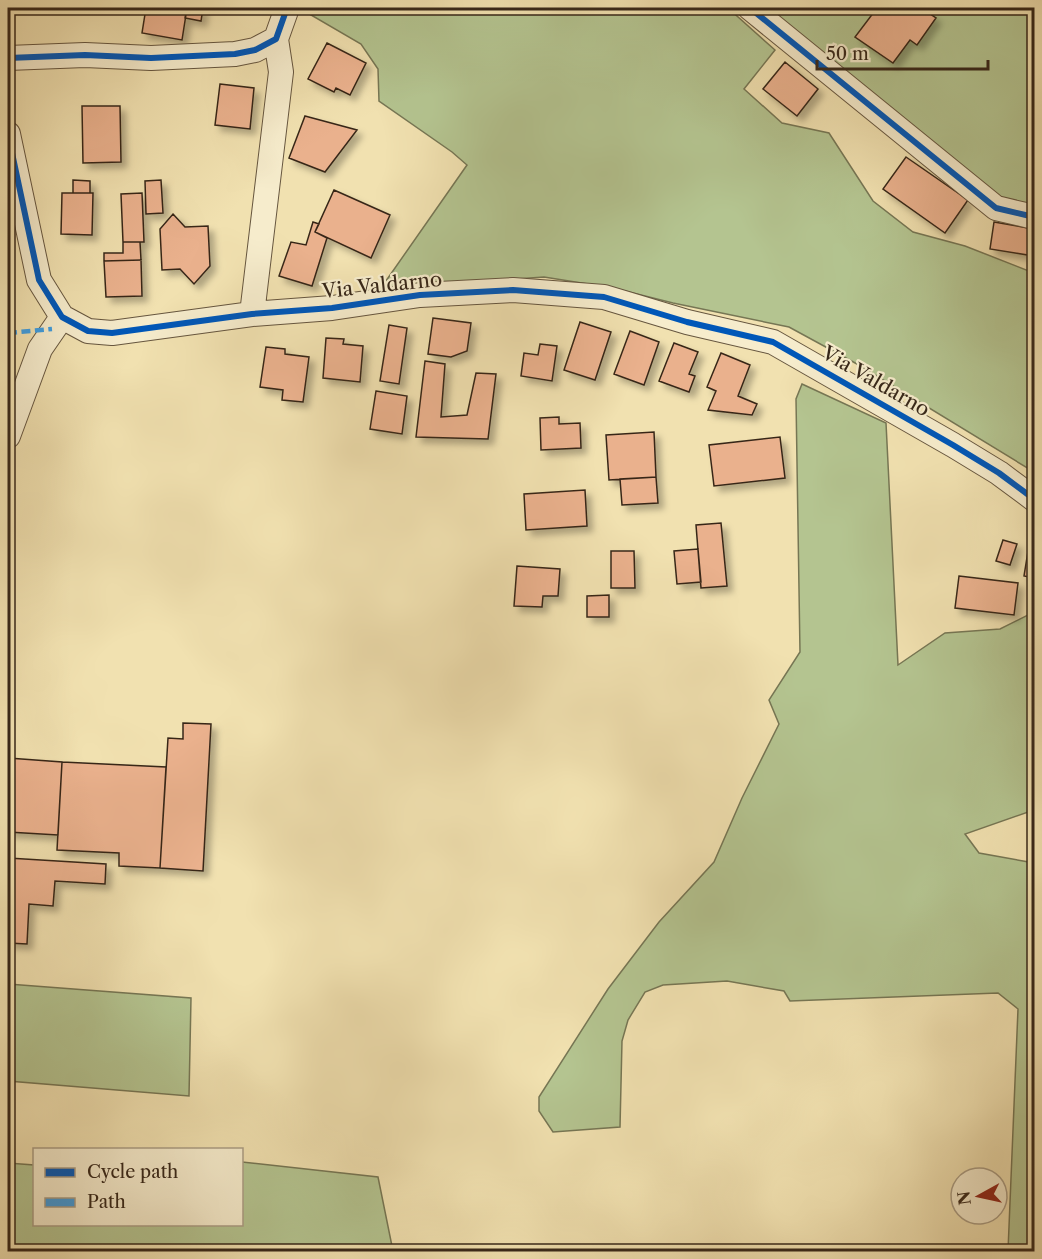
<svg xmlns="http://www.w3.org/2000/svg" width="1042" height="1259" viewBox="0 0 1042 1259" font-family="'Libre Caslon Text',serif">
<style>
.green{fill:#b4c490;stroke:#767654;stroke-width:1.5}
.building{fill:#eab18d;stroke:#372719;stroke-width:1.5;filter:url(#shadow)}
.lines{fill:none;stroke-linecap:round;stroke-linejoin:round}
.minor-casing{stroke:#66563f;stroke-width:26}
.minor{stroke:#f6eccc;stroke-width:24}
.quiet{stroke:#3e9cdf;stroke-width:4.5;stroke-dasharray:9 4.5;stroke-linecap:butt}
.cycleway-casing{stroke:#f6eccc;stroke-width:10}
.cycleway{stroke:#0057b8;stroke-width:6}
.labels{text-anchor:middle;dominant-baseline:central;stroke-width:4.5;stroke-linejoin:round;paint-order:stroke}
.street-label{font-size:20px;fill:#372719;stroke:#f6eccc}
</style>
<defs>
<filter id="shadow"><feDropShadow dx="5.5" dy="5.5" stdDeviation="3" flood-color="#0004"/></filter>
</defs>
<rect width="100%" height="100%" fill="#f1e1b0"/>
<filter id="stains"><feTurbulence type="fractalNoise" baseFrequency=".00333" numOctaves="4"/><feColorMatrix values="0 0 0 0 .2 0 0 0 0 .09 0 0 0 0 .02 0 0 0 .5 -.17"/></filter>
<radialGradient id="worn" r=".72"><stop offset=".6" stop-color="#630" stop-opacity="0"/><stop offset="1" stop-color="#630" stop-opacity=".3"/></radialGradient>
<path class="green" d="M299 8H728L775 50 744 89 782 123 829 133 873 201 913 232 965 246 1034 273V472L857 364 789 327 673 303 613 288 544 277 381 288 467 165 452 152 379 101 378 69 361 44Z
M764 8H1034V205L999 201Z
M802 384 886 423 898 665 945 633 1000 629 1034 612V810L965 834 979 853 1034 863V1251H1008L1018 1009 998 993 790 1001 784 991 727 981 663 985 645 992 628 1020 622 1041 620 1127 553 1132 539 1111V1097L608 989 659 922 714 862 742 798 779 724 769 700 800 652 796 399Z
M8 984 191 998 189 1096 8 1081Z
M242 1162 378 1177 393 1251H8V1163L34 1165V1224H242Z"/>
<path class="building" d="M146 8H187L182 40 142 33Z
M187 8H203L201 21 185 18Z
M877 8H908L913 11 916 8H921L936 18 917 45 910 40 893 63 855 37Z
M327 43 366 63 350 95 336 88 334 92 308 79Z
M785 62 818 89 797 116 763 89Z
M220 84 254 88 250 129 215 125Z
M82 106H120L121 162 83 163Z
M305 116 357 130 325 172 289 158Z
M906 157 968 200 945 233 883 189Z
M73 180 90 181V193H73Z
M161 180 163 213 146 214 145 181Z
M334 190 390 215 371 258 315 232Z
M62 193H93L92 235 61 234Z
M142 193 144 242H123L121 194Z
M173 214 185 227 208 226 210 266 194 284 180 269 162 270 160 229Z
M313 222 319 224 315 232 327 238 312 286 279 276 291 242 306 245Z
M994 222 1034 229V256L990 249Z
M123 242H140L141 260 104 261V253H123Z
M141 260 142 296 106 297 104 261Z
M433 318 471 323 467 351 451 357 428 354Z
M580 322 611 332 595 380 564 370Z
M389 325 407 328 399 384 380 381Z
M630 331 659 342 644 385 614 374Z
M326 338 344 339 343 344 363 346 360 382 323 378Z
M674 343 698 352 689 374 695 376 689 392 659 381Z
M540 344 557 346 552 381 521 376 524 353 538 355Z
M266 347 285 349V354L309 357 303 402 282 400 283 390 260 387Z
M721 353 750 365 738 396 757 404 752 415 708 410 716 391 707 387Z
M425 361 445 364 441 417 467 415 476 373 496 374 488 439 416 437Z
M376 391 407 396 402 434 370 429Z
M559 417V424L580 423 581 448 541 450 540 418Z
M654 432 656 477 609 480 606 435Z
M780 437 785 478 714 486 709 445Z
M656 477 658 503 622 505 620 479Z
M585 490 587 526 526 530 524 494Z
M721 523 727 586 701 588 696 525Z
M1030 539 1034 540V578L1024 576Z
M1003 540 1017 544 1010 565 996 561Z
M698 549 701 582 677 584 674 551Z
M611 551H634L635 588H611Z
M517 566 560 569 558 596H543L542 607 514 606Z
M959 576 1018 583 1014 615 955 608Z
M609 595V617H587V596Z
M183 723 211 724 203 871 160 868 168 738 183 739Z
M8 758 62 762 58 835 8 832Z
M62 762 166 767 160 868 119 866V853L57 850Z
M8 858 106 864 105 884 55 881 53 906 29 904 27 944 8 943Z"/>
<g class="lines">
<defs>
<path id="minor" d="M750 8 996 208 1034 217
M8 58 85 55 151 58 235 54 255 50 276 39 287 8
M8 134 39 280 62 317 88 331 112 333 252 314 332 308 420 295 513 290 604 297 687 322 773 342 953 445 999 473 1034 499
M252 314 281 72 276 39
M8 436 40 349 62 317"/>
</defs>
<use href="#minor" class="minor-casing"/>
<use href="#minor" class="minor"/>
<path class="quiet" d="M8 333 52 329"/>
<defs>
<path id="cycleway" d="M750 8 996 208 1034 217
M8 58 85 55 151 58 235 54 255 50 276 39 287 8
M8 134 39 280 62 317 88 331 112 333 252 314 332 308 420 295 513 290 604 297 687 322 773 342 953 445 999 473 1034 499"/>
</defs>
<use href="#cycleway" class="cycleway-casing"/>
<use href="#cycleway" class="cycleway"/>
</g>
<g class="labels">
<g class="street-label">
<text transform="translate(382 285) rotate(-6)">Via Valdarno</text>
<text transform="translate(876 381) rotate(30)">Via Valdarno</text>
</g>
</g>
<rect width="1042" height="1259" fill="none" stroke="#f1e1b0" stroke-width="30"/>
<rect x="9" y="9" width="1024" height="1241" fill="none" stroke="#372719" stroke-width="3"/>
<rect x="15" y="15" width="1012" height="1229" fill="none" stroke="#372719" stroke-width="1.5"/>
<rect x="33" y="1148" width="210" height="78" fill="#f6eccc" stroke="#aa9d84" stroke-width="1.5"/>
<rect x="45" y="1168" width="30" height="9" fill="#0057b8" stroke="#aa9d84" stroke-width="1.5"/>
<text x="87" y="1178" font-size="18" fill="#372719">Cycle path</text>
<rect x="45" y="1198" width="30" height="9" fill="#3e9cdf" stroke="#aa9d84" stroke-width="1.5"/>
<text x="87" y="1208" font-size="18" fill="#372719">Path</text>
<g transform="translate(979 1196) rotate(262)"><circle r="28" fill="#f6eccc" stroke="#aa9d84" stroke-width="1.5"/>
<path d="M0-4.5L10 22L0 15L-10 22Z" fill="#8f2418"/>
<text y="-9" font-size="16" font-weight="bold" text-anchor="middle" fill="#372719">N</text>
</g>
<path d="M817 60v9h171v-9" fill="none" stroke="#372719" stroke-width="3"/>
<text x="826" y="60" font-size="18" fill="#372719" stroke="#f6eccc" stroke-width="4.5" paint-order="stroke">50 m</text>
<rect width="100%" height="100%" filter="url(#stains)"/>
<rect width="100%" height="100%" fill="url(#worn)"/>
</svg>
